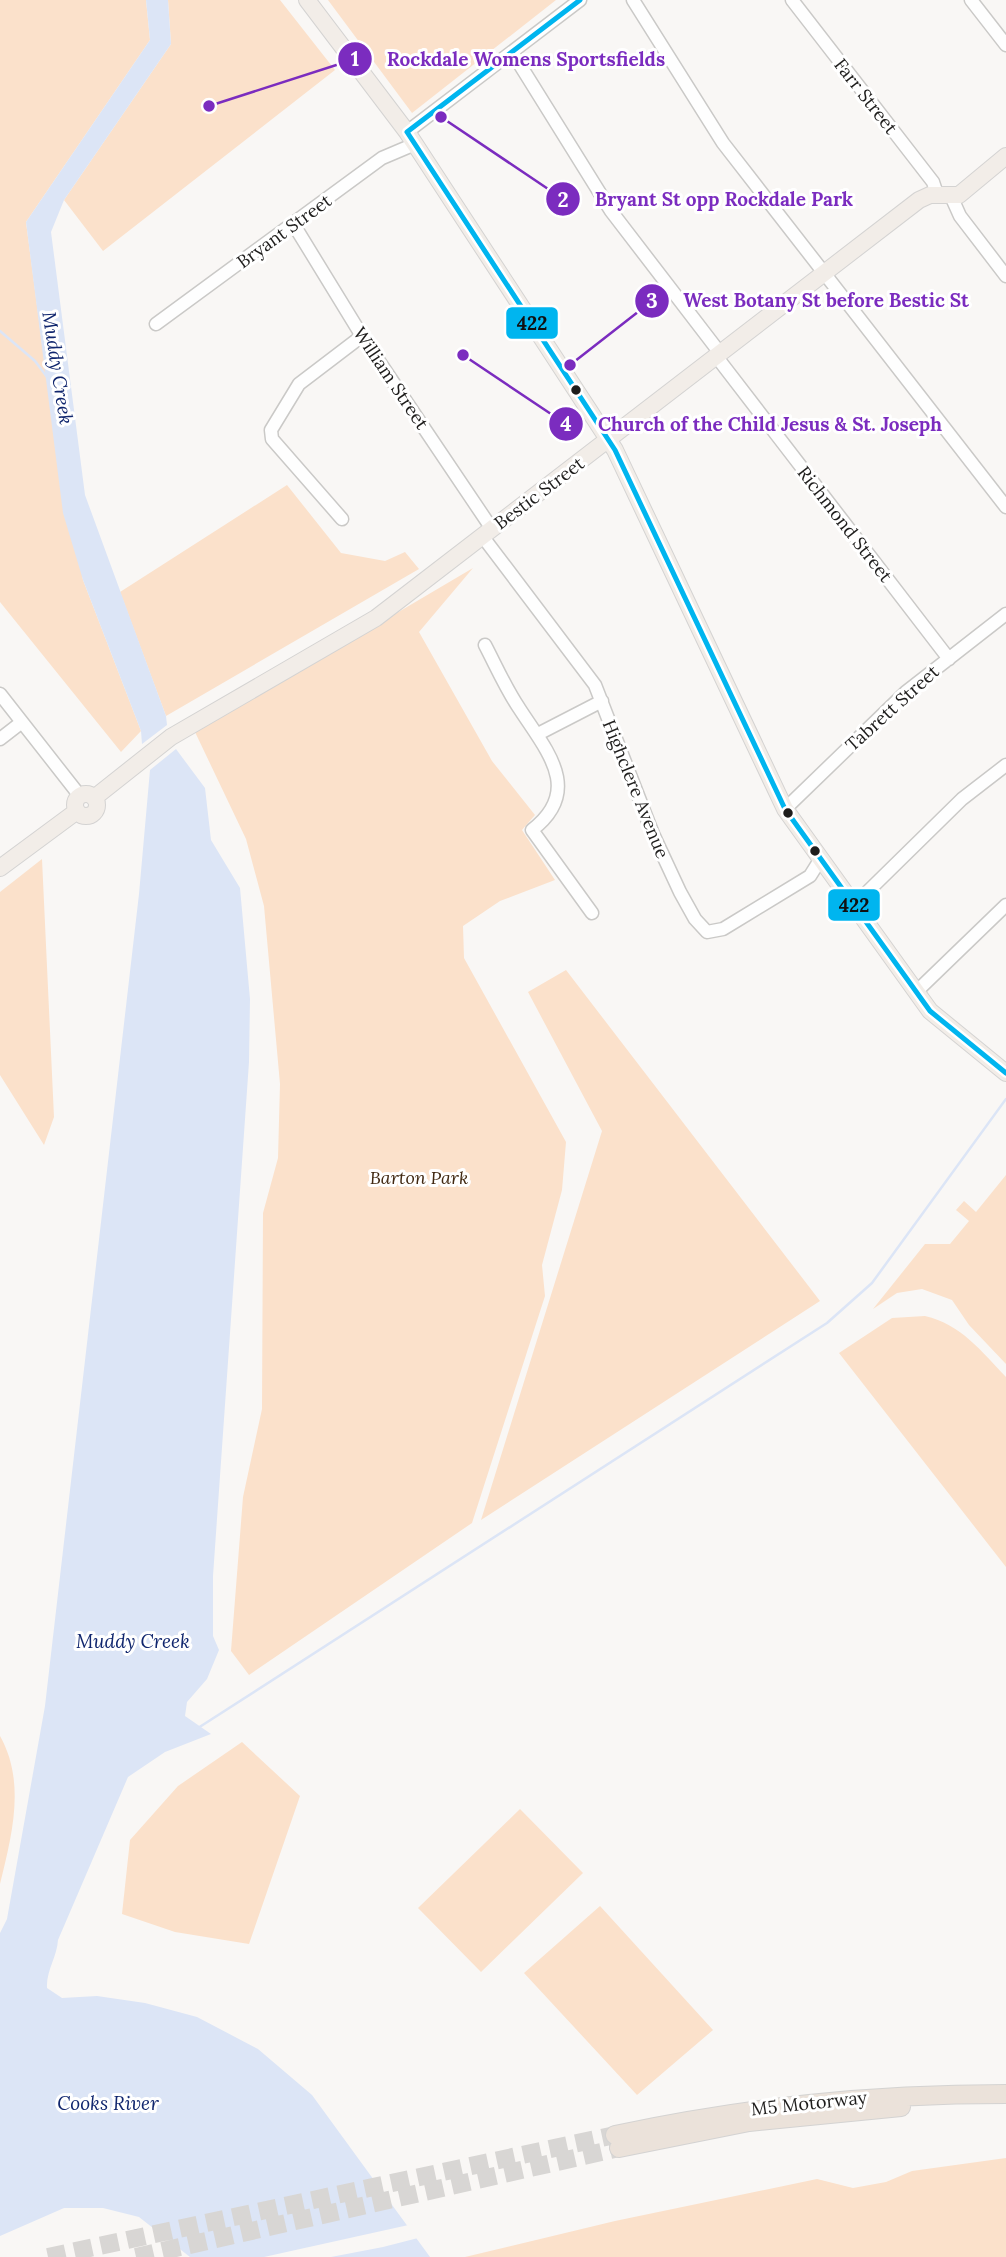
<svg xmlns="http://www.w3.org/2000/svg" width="1006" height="2257" viewBox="0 0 1006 2257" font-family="Lora,serif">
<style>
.green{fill:#fbe1cb}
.water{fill:#dce5f6}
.pier{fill:#f9f7f5}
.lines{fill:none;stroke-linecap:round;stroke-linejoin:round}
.stream{stroke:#dce5f6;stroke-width:2.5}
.highway-tunnel{stroke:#d8d6d4;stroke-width:18;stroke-dasharray:18 9;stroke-linecap:butt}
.minor-casing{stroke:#cac9c7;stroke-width:15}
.major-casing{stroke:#d4d3d2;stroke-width:18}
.highway-casing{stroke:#d4d3d2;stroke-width:20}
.minor{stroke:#fefefe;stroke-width:12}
.major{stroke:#f2ede8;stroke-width:16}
.highway{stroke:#ebe2da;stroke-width:18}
.bus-1-casing{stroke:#fff;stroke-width:10}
.bus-1{stroke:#00b5ef;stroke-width:5}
.bus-dot{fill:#1e1d1c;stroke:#fff;stroke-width:2.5}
.labels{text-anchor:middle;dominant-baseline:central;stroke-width:6;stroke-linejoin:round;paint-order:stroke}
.street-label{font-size:18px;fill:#1e1d1c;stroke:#fff}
.park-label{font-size:18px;font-style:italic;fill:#402811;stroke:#fff}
.water-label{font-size:19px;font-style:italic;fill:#10266e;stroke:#fff}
.leader{fill:none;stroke:#7b2cbf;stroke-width:2.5}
.callout-dot{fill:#7b2cbf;stroke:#fff;stroke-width:2.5}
.mark-label{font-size:21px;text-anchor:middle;font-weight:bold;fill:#fff}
.callout-label{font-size:19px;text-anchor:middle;font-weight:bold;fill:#7b2cbf;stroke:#fff;stroke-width:6;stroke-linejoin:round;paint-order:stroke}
.line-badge{stroke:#fff;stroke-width:2.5}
.pale-badge-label{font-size:19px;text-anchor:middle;font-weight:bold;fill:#111}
</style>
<rect width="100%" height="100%" fill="#f9f7f5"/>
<path class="green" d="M0 0H146L150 40 26 222 44 359 83 580 141 731 121 752 0 602Z
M168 0H280L335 70 103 251 64 200 171 44Z
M328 0H556L412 113Z
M287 485 341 553 385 561 405 552 419 569 166 716 120 592Z
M473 568 419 632 492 761 535 815 522 830 555 880 500 901 463 926 464 958 566 1142 562 1190 542 1265 545 1296 472 1523 249 1675 231 1651 243 1497 262 1409 263 1213 278 1158 280 1084 264 906 246 839 195 732Z
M42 859 54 1117 44 1145 0 1075V892Z
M566 970 820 1301 481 1520 602 1131 528 992Z
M1006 1175V1364L969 1325 952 1300 922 1289 897 1293 873 1309 925 1244H950L969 1221 956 1210 964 1201 976 1212Z
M925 1316C961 1324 982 1352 1006 1377V1567L839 1353 892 1318Z
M0 1736C26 1782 12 1835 0 1884Z
M242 1742 300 1796 249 1944 175 1932 122 1914 130 1840 178 1786Z
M520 1809 583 1873 481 1972 418 1908Z
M600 1906 713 2030 637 2095 524 1973Z
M1006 2158V2257H465L615 2221 817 2179 853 2188 886 2182 912 2171Z"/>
<path class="water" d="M146 0H168L171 44 64 200 51 232 85 495 166 716 167 725 142 744 141 731 83 580 63 513 26 222 150 40Z
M176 749 205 788 211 840 240 888 250 999 249 1062 213 1576V1636L219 1650 207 1679 187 1702 185 1716 211 1734 165 1752 128 1777 58 1940C57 1957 46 1971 47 1988L62 1998 97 1996 145 2003 197 2017 258 2049 312 2095 430 2257H190L139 2217 103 2208H64L0 2236V1933L7 1919 45 1706 139 894 150 770Z"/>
<path class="pier" d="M413 2224 422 2237 383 2247 331 2257H264Z"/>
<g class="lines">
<path class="stream" d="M0 331 35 361 47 377
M198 1728 827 1323 872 1283 1006 1099"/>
<path class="highway-tunnel" d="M48 2257 615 2135
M136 2257 619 2148"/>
<defs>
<path id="minor" d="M633 0 723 143 1006 507
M792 0 933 182 937 194
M971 0 1006 45
M512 52 611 211 720 353
M407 132 580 0
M951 196 960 216 1006 276
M294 225 362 336 492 529
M156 324 382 158 415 144
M716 356 949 659
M342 519 272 439 271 430 299 384 362 336
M483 537 595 685 653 834 680 892 695 919 707 932 723 929 810 876 820 860
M485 645C496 666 506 689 519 708 546 750 584 790 532 830L592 913
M0 694 80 796
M538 734 602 701
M0 739 22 722
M785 809 906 692 1006 614
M853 906 962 799 1006 765
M916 992 1006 905"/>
<path id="major" d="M307 0 407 132 615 450 785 809 930 1011 1006 1073
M75 805a11 11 0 1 1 22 0a11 11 0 1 1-22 0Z
M94 798 171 737 376 618 919 200 930 195H959L1006 156
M0 868 77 811"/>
<path id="highway" d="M615 2135C749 2107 869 2094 1006 2094
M619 2148 749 2122 901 2107"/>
</defs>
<use href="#minor" class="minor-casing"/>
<use href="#major" class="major-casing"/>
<use href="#highway" class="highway-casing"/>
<use href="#minor" class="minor"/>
<use href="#major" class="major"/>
<use href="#highway" class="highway"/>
<defs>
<path id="bus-1" d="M407 132 615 450 785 809 930 1011 1006 1073
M407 132 580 0"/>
</defs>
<use href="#bus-1" class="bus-1-casing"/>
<use href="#bus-1" class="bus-1"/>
</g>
<g class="bus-dot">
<circle cx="576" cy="390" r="6"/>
<circle cx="788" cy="813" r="6"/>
<circle cx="815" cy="851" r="6"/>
</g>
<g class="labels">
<g class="street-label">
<text transform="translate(866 96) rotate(52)">Farr Street</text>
<text transform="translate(284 231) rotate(-36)">Bryant Street</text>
<text transform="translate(391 378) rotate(56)">William Street</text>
<text transform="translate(539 493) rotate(-37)">Bestic Street</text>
<text transform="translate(845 524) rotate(52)">Richmond Street</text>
<text transform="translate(892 708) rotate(-42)">Tabrett Street</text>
<text transform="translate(636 789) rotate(68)">Highclere Avenue</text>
<text transform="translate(809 2103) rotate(-6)">M5 Motorway</text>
</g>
<g class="park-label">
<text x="419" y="1177">Barton Park</text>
</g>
<g class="water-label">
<text transform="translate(58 368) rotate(81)">Muddy Creek</text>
<text x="133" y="1641">Muddy Creek</text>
<text x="108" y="2103">Cooks River</text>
</g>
</g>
<path class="leader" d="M209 106L355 59M441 117L563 199M570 365L652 301M463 355L566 424"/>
<g class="callout-dot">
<circle cx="209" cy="106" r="7"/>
<circle cx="441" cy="117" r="7"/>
<circle cx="570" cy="365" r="7"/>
<circle cx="463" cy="355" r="7"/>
<circle cx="355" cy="59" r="18"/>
<circle cx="563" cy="199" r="18"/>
<circle cx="652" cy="301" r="18"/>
<circle cx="566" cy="424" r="18"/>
</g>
<g class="mark-label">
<text x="355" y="66">1</text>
<text x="563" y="207">2</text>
<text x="652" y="308">3</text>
<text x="566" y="431">4</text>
</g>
<g class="callout-label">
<text x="526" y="66">Rockdale Womens Sportsfields</text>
<text x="724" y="206">Bryant St opp Rockdale Park</text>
<text x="826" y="307">West Botany St before Bestic St</text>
<text x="770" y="431">Church of the Child Jesus &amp; St. Joseph</text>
</g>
<g class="line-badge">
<rect x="505" y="306" width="54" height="34" rx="7" fill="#00b5ef"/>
<rect x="827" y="888" width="54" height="34" rx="7" fill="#00b5ef"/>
</g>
<g class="pale-badge-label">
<text x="532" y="330">422</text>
<text x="854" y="912">422</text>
</g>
</svg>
